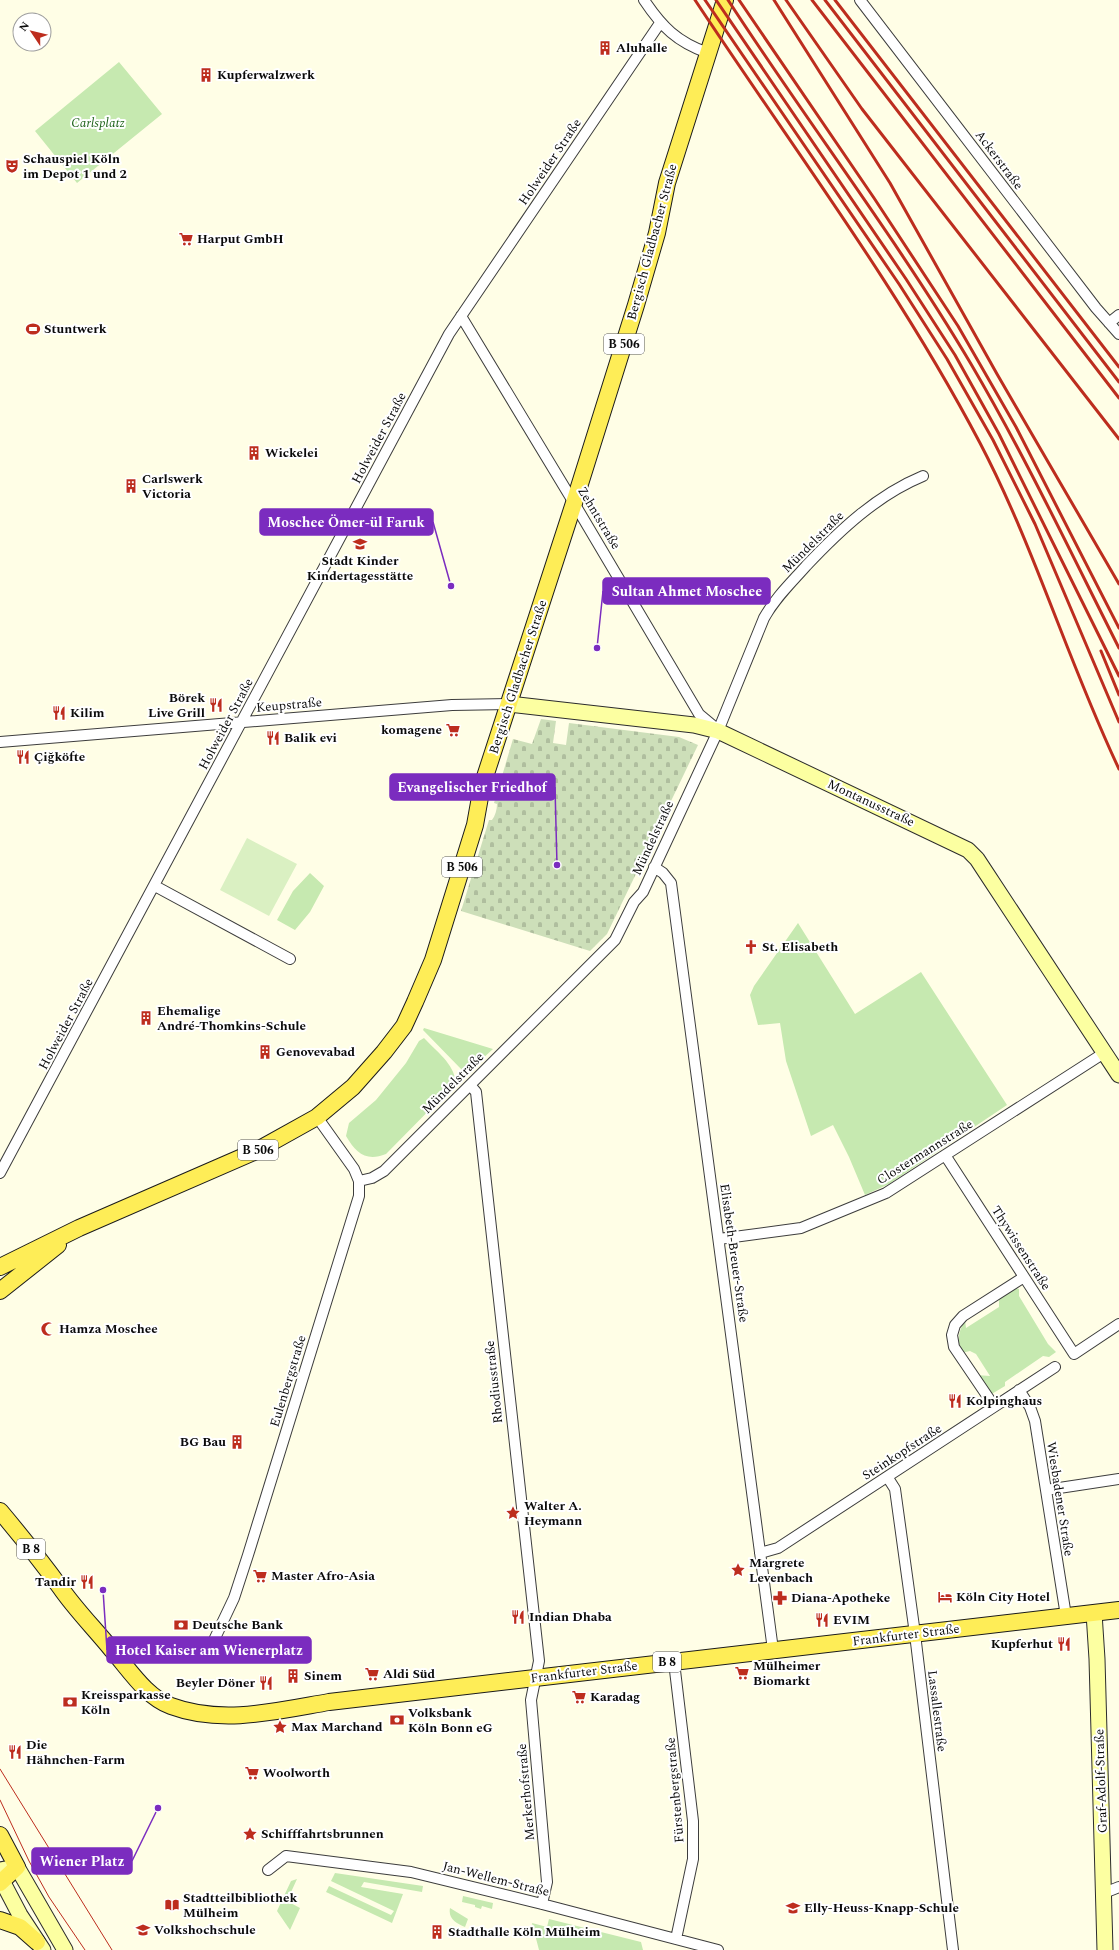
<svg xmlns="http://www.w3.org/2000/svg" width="1119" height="1950" viewBox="0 0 1119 1950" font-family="Spectral,serif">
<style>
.green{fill:#c6e9b0}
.cemetery{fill:url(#cemetery-stones)}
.pitch{fill:#daf0c2}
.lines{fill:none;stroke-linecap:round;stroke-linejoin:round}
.street-casing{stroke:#3d3d3d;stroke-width:12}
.secondary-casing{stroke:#2c2c2c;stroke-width:17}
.primary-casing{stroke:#1b1b1b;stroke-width:18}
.street{stroke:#fff;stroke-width:10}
.secondary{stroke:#fcffa1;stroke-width:15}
.primary{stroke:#feed57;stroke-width:16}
.tram{stroke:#bd2d1e;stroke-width:1}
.rail{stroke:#bd2d1e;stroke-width:3}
.labels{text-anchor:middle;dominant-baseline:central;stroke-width:4;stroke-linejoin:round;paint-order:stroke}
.shield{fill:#fff;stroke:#545454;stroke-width:1}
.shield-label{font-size:12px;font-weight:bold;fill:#0a0a0a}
.poi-label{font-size:13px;font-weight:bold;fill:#0a0a0a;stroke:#fff;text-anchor:start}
.park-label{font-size:13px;font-style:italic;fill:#1e6219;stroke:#fff}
.street-label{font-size:13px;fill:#0a0a0a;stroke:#fff}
.leader{fill:none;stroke:#7b2cbf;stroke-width:1.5}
.callout-dot{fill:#7b2cbf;stroke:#fff;stroke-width:1.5}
.callout{fill:#7b2cbf;stroke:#7b2cbf;stroke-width:1.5}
.callout-label{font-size:14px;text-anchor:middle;font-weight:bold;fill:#fff}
</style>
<defs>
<pattern id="cemetery-stones" width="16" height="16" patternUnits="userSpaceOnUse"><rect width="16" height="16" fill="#cddfb9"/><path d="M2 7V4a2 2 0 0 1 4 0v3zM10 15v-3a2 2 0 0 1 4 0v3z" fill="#afbe9e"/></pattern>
</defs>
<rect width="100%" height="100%" fill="#fffee6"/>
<path class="green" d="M119 62 162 114 77 183 35 131Z
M310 873 324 886 310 912 295 930 277 920 293 891Z
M798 923 855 1014 921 972 1007 1105 889 1184 865 1195 849 1157 833 1125 811 1136 786 1061 780 1023 758 1025 750 995 754 986Z
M424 1028 493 1049 469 1071 462 1070 423 1030Z
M424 1038C436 1051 457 1066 455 1084L386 1154C366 1162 356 1153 346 1136L349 1123 376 1100 406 1063 419 1041Z
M1016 1288 1019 1289V1296L1048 1344 1056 1352 1049 1357 1043 1356 1005 1382V1386L990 1395 976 1375 990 1376 976 1354 970 1351 961 1353C957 1341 958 1332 965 1320L966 1328 999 1307V1298Z
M335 1873 423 1886 422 1892 364 1882 361 1887 403 1894 392 1923 326 1892 329 1886 391 1915 394 1911 331 1881Z
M297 1879 287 1901 300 1908 290 1930 277 1911 291 1881Z
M463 1896 493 1903 492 1909 482 1906 481 1909 475 1907V1905L462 1902Z
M450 1908 468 1919 465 1927C456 1923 448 1919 450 1908Z
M549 1919 641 1942 643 1950H539L532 1923 547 1927Z"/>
<path class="cemetery" d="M541 719 556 721 553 743 566 745 569 723 679 737 698 745 607 934 590 951 461 911 489 820H492C495 816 497 810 497 804L494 803 513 739 532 744Z"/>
<path class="pitch" d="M247 838 297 864 269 916 220 890Z"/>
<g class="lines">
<defs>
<path id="street" d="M644 0C662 27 677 42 708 53
M860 0 1096 308 1119 334
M461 316 574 503 699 714 717 729
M1109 323 1119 315
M0 742 452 705 509 704
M654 867 663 873 671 883 773 1650
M155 886 290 959
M470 1085 476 1092 539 1661 531 1700 547 1882 542 1904
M945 1155 1074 1354 1119 1324
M0 1173 449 334 660 23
M359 1181 372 1178 384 1171 615 940 634 902 643 892 718 731 764 618C775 598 791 583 806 566 840 530 877 495 923 476
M719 1239 801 1228 886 1193 1104 1053
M1019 1390 1030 1407 1035 1421 1066 1616
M994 1406 954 1347 952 1335 955 1325 963 1316 1024 1277
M888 1478 895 1489 915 1634 953 1950
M1046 1490 1119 1479
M760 1553 778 1548 1055 1367
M206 1657 234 1598 248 1555 359 1196V1181L354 1169 317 1117
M674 1662 693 1821V1859L676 1939
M268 1870 286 1856 411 1872 542 1904 718 1950
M1104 1893 1119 1887"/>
<path id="secondary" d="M509 704 694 725 718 731 968 850 977 859 1119 1075
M1094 1613 1097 1659 1105 1950
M0 1870 17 1867 65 1950
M0 1877 20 1915 43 1950"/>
<path id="primary" d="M0 1267 79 1228 256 1151 317 1117 353 1087 384 1052 404 1026 415 1002 433 960 475 825 482 786 574 503 636 305 657 233 667 183 725 0
M0 1291 58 1245
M0 1511C21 1536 41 1561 60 1587 75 1609 95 1629 112 1650 129 1669 146 1697 171 1706 222 1725 277 1711 329 1702L1119 1610
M0 1835 17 1867 0 1883
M0 1920 20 1927 37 1942"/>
</defs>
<use href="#street" class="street-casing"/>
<use href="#secondary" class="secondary-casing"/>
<use href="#primary" class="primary-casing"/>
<use href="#street" class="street"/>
<use href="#secondary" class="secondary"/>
<use href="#primary" class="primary"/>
<path class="tram" d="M0 1769 112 1950
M0 1800 29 1861 49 1897 85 1950"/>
<path class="rail" d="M695 0C792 147 898 287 980 443 1035 548 1068 662 1119 769
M705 0 899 284 947 359 993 440 1035 524 1119 722
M716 0 906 279 955 355 999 434 1119 676
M728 0C807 122 897 239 971 364 1025 456 1071 553 1119 648
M739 0 874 198 958 326 1016 427 1119 628
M774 0 890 183 997 374 1119 584
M786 0 862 109 1119 439
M812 0 1119 398
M825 0 1119 382
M835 0 1119 367
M1101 651 1119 695"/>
</g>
<defs>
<symbol id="building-bare" viewBox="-9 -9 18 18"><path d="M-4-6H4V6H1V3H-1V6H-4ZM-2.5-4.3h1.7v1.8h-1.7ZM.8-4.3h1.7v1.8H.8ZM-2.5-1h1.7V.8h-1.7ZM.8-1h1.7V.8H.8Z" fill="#bd2d1e" stroke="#fff" stroke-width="2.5" paint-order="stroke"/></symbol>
<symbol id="theatre-bare" viewBox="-9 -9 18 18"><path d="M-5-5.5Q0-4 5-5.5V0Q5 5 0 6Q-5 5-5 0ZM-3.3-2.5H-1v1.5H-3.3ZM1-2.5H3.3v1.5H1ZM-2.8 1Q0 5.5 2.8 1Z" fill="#bd2d1e" stroke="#fff" stroke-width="2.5" paint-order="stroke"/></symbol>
<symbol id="supermarket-bare" viewBox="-9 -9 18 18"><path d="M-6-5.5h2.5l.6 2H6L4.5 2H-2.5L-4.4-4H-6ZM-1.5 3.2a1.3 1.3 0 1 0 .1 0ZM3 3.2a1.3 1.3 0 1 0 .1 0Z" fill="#bd2d1e" stroke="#fff" stroke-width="2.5" paint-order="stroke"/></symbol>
<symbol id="stadium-bare" viewBox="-9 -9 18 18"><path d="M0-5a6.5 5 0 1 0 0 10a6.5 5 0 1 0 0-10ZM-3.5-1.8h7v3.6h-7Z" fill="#bd2d1e" stroke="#fff" stroke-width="2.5" paint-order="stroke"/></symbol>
<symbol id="school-bare" viewBox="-9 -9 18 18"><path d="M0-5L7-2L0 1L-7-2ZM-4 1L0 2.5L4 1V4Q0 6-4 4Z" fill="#bd2d1e" stroke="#fff" stroke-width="2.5" paint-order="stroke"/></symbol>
<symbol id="restaurant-bare" viewBox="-9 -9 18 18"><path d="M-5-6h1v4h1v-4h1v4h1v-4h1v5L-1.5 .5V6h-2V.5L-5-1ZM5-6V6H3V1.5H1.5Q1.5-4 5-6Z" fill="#bd2d1e" stroke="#fff" stroke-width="2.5" paint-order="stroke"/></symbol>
<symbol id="church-bare" viewBox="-9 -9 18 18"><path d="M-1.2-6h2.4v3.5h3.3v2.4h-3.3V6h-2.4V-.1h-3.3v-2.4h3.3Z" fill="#bd2d1e" stroke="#fff" stroke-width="2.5" paint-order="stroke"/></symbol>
<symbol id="mosque-bare" viewBox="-9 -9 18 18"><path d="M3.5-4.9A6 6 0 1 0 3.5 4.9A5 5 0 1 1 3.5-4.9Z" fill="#bd2d1e" stroke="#fff" stroke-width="2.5" paint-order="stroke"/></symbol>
<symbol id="sight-bare" viewBox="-9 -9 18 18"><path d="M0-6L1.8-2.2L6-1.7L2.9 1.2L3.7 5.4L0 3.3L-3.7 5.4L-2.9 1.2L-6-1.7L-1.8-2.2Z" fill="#bd2d1e" stroke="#fff" stroke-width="2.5" paint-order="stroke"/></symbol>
<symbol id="hotel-bare" viewBox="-9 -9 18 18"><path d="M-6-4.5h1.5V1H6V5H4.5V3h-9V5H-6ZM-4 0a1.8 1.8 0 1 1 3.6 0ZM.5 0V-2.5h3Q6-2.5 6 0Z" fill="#bd2d1e" stroke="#fff" stroke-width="2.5" paint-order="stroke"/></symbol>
<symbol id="pharmacy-bare" viewBox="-9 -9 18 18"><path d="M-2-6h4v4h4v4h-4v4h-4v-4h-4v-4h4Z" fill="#bd2d1e" stroke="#fff" stroke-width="2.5" paint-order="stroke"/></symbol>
<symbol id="bank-bare" viewBox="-9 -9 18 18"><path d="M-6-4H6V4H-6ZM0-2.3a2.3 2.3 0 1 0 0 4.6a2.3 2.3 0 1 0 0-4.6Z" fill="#bd2d1e" stroke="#fff" stroke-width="2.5" paint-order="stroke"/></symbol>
<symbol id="library-bare" viewBox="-9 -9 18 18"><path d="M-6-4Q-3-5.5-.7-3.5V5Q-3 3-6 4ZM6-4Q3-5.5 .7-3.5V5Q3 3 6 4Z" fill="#bd2d1e" stroke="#fff" stroke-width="2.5" paint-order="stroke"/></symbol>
<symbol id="university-bare" viewBox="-9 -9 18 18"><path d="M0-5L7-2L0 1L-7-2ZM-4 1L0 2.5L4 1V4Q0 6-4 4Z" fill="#bd2d1e" stroke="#fff" stroke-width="2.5" paint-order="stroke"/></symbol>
</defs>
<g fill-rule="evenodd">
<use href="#building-bare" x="595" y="38" width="20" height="20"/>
<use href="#building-bare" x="196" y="65" width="20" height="20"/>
<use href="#theatre-bare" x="2" y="156" width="20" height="20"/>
<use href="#supermarket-bare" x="176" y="229" width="20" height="20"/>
<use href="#stadium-bare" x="23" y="319" width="20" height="20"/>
<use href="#building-bare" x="244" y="443" width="20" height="20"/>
<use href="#building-bare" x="121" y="476" width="20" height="20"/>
<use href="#school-bare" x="350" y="534" width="20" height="20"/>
<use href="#restaurant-bare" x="206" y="695" width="20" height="20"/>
<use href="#restaurant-bare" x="49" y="703" width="20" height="20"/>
<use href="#supermarket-bare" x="443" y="720" width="20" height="20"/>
<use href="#restaurant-bare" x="263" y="728" width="20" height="20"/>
<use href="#restaurant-bare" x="13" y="747" width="20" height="20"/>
<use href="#church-bare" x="741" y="937" width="20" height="20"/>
<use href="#building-bare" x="136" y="1008" width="20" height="20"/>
<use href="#building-bare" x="255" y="1042" width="20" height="20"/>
<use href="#mosque-bare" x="38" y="1319" width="20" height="20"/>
<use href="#restaurant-bare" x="945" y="1391" width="20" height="20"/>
<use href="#building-bare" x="227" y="1432" width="20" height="20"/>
<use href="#sight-bare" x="503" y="1503" width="20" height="20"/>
<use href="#sight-bare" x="728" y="1560" width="20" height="20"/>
<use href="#supermarket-bare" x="250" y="1566" width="20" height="20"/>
<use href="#restaurant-bare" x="77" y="1572" width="20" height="20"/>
<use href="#hotel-bare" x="935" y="1587" width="20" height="20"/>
<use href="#pharmacy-bare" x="770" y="1588" width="20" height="20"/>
<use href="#restaurant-bare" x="508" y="1607" width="20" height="20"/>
<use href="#restaurant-bare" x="812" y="1610" width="20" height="20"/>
<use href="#bank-bare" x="171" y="1615" width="20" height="20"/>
<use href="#restaurant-bare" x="1054" y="1634" width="20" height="20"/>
<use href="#supermarket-bare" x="732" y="1663" width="20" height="20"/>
<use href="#supermarket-bare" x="362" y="1664" width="20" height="20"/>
<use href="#building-bare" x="283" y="1666" width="20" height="20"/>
<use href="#restaurant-bare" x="256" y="1673" width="20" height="20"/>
<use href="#supermarket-bare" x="569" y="1687" width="20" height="20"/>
<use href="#bank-bare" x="60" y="1692" width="20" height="20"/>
<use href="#bank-bare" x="387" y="1710" width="20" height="20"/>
<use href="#sight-bare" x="270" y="1717" width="20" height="20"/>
<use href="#restaurant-bare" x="5" y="1742" width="20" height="20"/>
<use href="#supermarket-bare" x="242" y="1763" width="20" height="20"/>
<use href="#sight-bare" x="240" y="1824" width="20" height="20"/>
<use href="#library-bare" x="162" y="1895" width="20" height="20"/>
<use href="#school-bare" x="783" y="1898" width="20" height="20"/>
<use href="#university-bare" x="133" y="1920" width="20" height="20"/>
<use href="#building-bare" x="427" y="1922" width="20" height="20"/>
</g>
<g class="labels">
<g class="shield">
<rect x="604" y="334" width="40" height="20" rx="3"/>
<rect x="442" y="857" width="40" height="20" rx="3"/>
<rect x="238" y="1140" width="40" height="20" rx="3"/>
<rect x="17" y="1539" width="28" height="20" rx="3"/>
<rect x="653" y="1652" width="28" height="20" rx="3"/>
</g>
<g class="shield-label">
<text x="624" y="344">B 506</text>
<text x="462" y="867">B 506</text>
<text x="258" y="1150">B 506</text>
<text x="31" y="1549">B 8</text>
<text x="667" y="1662">B 8</text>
</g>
<g class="poi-label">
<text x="616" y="48">Aluhalle</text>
<text x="217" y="75">Kupferwalzwerk</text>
<text x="23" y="159">Schauspiel Köln<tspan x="23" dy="15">im Depot 1 und 2</tspan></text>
<text x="197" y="239">Harput GmbH</text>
<text x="44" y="329">Stuntwerk</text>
<text x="265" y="453">Wickelei</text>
<text x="142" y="479">Carlswerk<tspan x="142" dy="15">Victoria</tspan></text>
<text x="360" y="561" text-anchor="middle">Stadt Kinder<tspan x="360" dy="15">Kindertagesstätte</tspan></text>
<text x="205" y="698" text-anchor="end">Börek<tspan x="205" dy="15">Live Grill</tspan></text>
<text x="70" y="713">Kilim</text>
<text x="442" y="730" text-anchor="end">komagene</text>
<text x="284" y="738">Balik evi</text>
<text x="34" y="757">Çiğköfte</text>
<text x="762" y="947">St. Elisabeth</text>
<text x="157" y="1011">Ehemalige<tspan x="157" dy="15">André-Thomkins-Schule</tspan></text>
<text x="276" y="1052">Genovevabad</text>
<text x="59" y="1329">Hamza Moschee</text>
<text x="966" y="1401">Kolpinghaus</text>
<text x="226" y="1442" text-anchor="end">BG Bau</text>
<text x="524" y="1506">Walter A.<tspan x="524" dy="15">Heymann</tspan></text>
<text x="749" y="1563">Margrete<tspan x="749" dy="15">Levenbach</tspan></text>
<text x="271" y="1576">Master Afro-Asia</text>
<text x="76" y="1582" text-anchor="end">Tandir</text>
<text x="956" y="1597">Köln City Hotel</text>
<text x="791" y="1598">Diana-Apotheke</text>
<text x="529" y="1617">Indian Dhaba</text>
<text x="833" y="1620">EVIM</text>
<text x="192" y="1625">Deutsche Bank</text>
<text x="1053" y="1644" text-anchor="end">Kupferhut</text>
<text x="753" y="1666">Mülheimer<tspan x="753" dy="15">Biomarkt</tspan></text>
<text x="383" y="1674">Aldi Süd</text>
<text x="304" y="1676">Sinem</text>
<text x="255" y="1683" text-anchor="end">Beyler Döner</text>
<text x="81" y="1695">Kreissparkasse<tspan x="81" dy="15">Köln</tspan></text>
<text x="590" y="1697">Karadag</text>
<text x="408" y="1713">Volksbank<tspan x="408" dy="15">Köln Bonn eG</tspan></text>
<text x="291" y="1727">Max Marchand</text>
<text x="26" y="1745">Die<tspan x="26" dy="15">Hähnchen-Farm</tspan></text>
<text x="263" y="1773">Woolworth</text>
<text x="261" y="1834">Schifffahrtsbrunnen</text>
<text x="183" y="1898">Stadtteilbibliothek<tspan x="183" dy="15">Mülheim</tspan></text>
<text x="804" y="1908">Elly-Heuss-Knapp-Schule</text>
<text x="154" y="1930">Volkshochschule</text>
<text x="448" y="1932">Stadthalle Köln Mülheim</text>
</g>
<g class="park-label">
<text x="98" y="123">Carlsplatz</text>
</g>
<g class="street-label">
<text transform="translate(999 160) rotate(53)">Ackerstraße</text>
<text transform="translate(550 162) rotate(-56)">Holweider Straße</text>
<text transform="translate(652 242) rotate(-75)">Bergisch Gladbacher Straße</text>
<text transform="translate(379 438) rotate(-62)">Holweider Straße</text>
<text transform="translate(599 518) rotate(59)">Zehntstraße</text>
<text transform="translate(813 542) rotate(-45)">Mündelstraße</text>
<text transform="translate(518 677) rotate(-72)">Bergisch Gladbacher Straße</text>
<text transform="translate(289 705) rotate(-5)">Keupstraße</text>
<text transform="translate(226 724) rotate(-62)">Holweider Straße</text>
<text transform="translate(871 803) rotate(25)">Montanusstraße</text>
<text transform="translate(653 838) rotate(-65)">Mündelstraße</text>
<text transform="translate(66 1024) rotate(-62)">Holweider Straße</text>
<text transform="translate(453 1083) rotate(-45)">Mündelstraße</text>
<text transform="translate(925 1152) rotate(-32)">Clostermannstraße</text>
<text transform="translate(1021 1248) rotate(57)">Thywissenstraße</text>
<text transform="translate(734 1253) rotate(82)">Elisabeth-Breuer-Straße</text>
<text transform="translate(288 1381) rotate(-73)">Eulenbergstraße</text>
<text transform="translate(494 1382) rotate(-96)">Rhodiusstraße</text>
<text transform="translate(902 1452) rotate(-33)">Steinkopfstraße</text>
<text transform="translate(1060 1499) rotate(81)">Wiesbadener Straße</text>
<text transform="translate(906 1635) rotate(-7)">Frankfurter Straße</text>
<text transform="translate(584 1672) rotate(-7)">Frankfurter Straße</text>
<text transform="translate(937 1711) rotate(83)">Lassallestraße</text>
<text transform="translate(1101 1781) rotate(-92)">Graf-Adolf-Straße</text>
<text transform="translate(675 1790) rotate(-95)">Fürstenbergstraße</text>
<text transform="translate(526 1792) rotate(-95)">Merkerhofstraße</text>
<text transform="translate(496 1879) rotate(14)">Jan-Wellem-Straße</text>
</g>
</g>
<path class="leader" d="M451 586L433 522M597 648L603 591M557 865L555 787M103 1590L107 1650M158 1808L132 1861"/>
<g class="callout-dot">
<circle cx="451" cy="586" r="4"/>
<circle cx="597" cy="648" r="4"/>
<circle cx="557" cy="865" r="4"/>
<circle cx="103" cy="1590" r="4"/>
<circle cx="158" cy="1808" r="4"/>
</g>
<g class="callout">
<rect x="260" y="509" width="173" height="26" rx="4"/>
<rect x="603" y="578" width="167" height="26" rx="4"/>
<rect x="390" y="774" width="165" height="26" rx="4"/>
<rect x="107" y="1637" width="204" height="26" rx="4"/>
<rect x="32" y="1848" width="100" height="26" rx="4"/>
</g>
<g class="callout-label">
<text x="346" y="527">Moschee Ömer-ül Faruk</text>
<text x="687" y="596">Sultan Ahmet Moschee</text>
<text x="472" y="792">Evangelischer Friedhof</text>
<text x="209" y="1655">Hotel Kaiser am Wienerplatz</text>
<text x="82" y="1866">Wiener Platz</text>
</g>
<g transform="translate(32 32) rotate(305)"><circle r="19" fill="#ffffff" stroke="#9d9d9d"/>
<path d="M0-3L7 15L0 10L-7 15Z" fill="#bd2d1e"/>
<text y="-6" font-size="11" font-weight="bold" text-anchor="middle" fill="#0a0a0a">N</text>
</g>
</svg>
